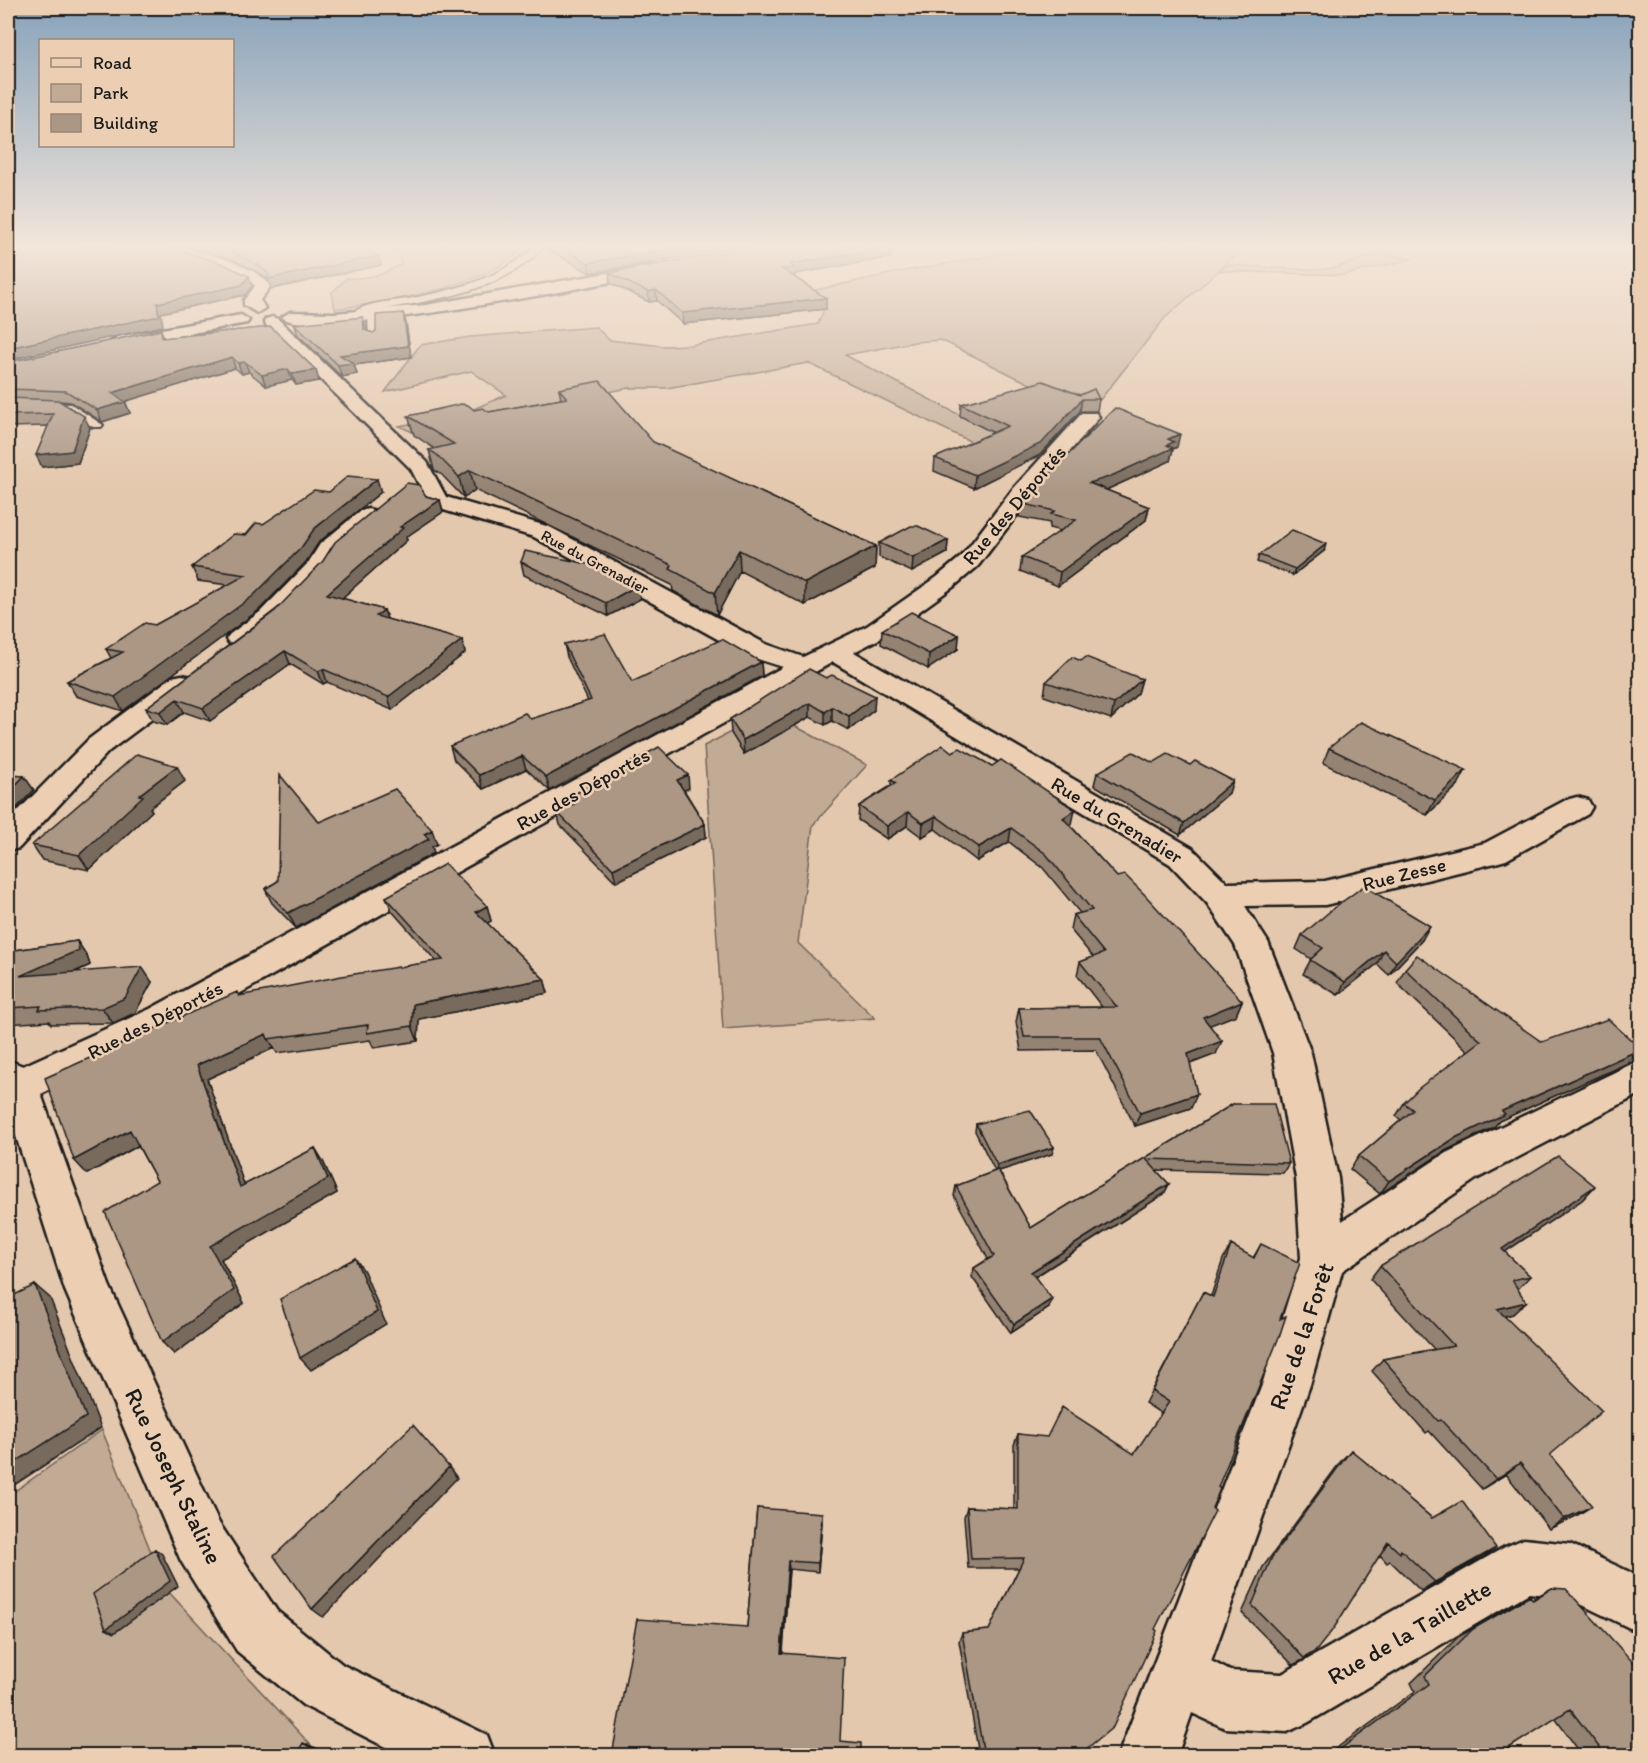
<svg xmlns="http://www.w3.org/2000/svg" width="1648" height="1763" viewBox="0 0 1648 1763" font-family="Itim,sans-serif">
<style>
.green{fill:#c2ab95;stroke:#6f6458;stroke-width:1.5}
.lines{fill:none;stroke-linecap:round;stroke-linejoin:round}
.lane-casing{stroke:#1c1c1c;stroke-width:4}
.street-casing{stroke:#1c1c1c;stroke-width:5}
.secondary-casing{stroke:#1c1c1c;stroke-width:5}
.lane{fill:#eccfb3;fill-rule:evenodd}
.street{fill:#eccfb3;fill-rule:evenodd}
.secondary{fill:#eccfb3;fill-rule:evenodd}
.wall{fill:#948272;stroke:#1c1c1c;stroke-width:1.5}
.shaded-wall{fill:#786a5d;stroke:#1c1c1c;stroke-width:1.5}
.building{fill:#ac9785;stroke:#1c1c1c;stroke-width:1.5}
.labels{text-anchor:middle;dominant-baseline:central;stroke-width:5;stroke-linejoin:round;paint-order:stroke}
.far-street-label{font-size:16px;fill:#1c1c1c;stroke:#eccfb3}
.street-label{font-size:20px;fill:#1c1c1c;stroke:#eccfb3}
.near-street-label{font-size:24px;fill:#1c1c1c;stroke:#eccfb3}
</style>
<rect width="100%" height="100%" fill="#e4c8ad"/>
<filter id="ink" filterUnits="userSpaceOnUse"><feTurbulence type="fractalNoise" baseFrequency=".0167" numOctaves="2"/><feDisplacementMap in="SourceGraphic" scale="12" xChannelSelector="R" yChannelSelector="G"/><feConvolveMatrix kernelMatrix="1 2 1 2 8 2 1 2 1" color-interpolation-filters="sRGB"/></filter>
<g filter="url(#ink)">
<path class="green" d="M386 245H525C497 285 383 303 335 309L332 292 347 278C368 279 384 275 401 264L399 253Z
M1050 245H1247L1165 318 1099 401 1094 402 1074 393 1036 387 941 340 915 342 845 355 1036 455 1019 465 808 363 667 388H629L525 408 417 434 399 426 462 414 506 395 471 371 385 392 420 345 470 337 596 327 609 340 664 346 690 345 818 324 824 309 802 293 899 272Z
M1380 253 1412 259 1344 275 1219 271 1227 265 1317 270 1337 267Z
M769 712 867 765 813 825 798 943 875 1018 723 1029 704 746Z
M102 1430 166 1589 320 1755H8V1496Z"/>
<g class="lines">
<defs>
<path id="lane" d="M536 245H545C504 293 430 300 372 311L376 314 377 342 369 340 368 312 355 318 350 315C364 302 390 302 408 299 455 290 502 279 536 245Z
M8 401 71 404 103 425 101 427H93L64 409 8 407Z"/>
<path id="street" d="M272 317 278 319 427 462 446 497 550 527 766 644 803 657 867 626 937 577 962 556 1013 489 1082 413H1096L1099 417 1096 421 1029 499 978 566 953 587 885 636 854 652 1192 848 1227 883 1325 881 1485 843 1566 800 1577 797 1588 800 1592 807 1588 814 1506 860 1495 863 1325 905 1245 906 1268 942 1311 1053 1338 1178 1342 1221 1446 1153 1640 1060V1094L1476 1179 1342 1271 1310 1385 1211 1661 1230 1671 1282 1674 1505 1547 1524 1539 1570 1544 1640 1577V1633L1566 1597 1529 1593 1307 1723 1287 1732 1225 1728 1192 1713 1177 1756H1118L1262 1385 1301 1258 1296 1178 1273 1053 1235 945 1207 903 1170 864 833 662 176 1029 41 1094 109 1285 219 1523 277 1611 343 1665 487 1735 495 1756H403L303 1705 237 1651 181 1561 65 1290 8 1111V1060L23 1066 150 1009 783 667 748 656 534 537 430 506 411 469 266 325 264 322 266 319Z
M368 509 376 511 379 516 376 521 337 553 326 572 278 622 248 644 239 647 230 644 226 639 230 634 260 612 308 563 320 544 360 511Z
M182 675 192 677 196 683 192 689 109 751 19 848 8 851V821L89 739 172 677Z"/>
<path id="secondary" d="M154 245C183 245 252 261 271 286L260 300 265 308 257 313 244 305V300L255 286 252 283 227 271 156 248Z
M653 265 658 266 660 269 658 272C613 283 303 343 282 317L290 312 334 313 426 305Z
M241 315 249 320 247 323 117 347 109 342 117 337Z"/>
</defs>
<use href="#lane" class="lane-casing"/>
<use href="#street" class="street-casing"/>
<use href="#secondary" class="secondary-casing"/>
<use href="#lane" class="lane"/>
<use href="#street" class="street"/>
<use href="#secondary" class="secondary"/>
</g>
<path class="wall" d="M175 245H357L381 265 271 289 269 281 263 275 234 260 182 246Z
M544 245H749L590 273 545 248Z
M891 257 795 274V277L826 309 683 324 657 301 649 302 610 283 609 273Z
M403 313 406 323 411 357 354 365 357 374 342 377 298 335 294 324 366 327 367 331 373 333Z
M271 327 319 381 296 385 292 380 266 386 249 372 242 374 235 368 125 401 130 413 102 422 71 402 60 401 90 428 78 463 42 467 48 426 8 427V362L161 330 164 338Z
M559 389 653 442 876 546 875 568 805 605 740 571 717 615 673 591 672 585 475 490 464 498 441 474 434 470 429 450 435 449 414 435 408 416 474 410 489 412 561 399Z
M1080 395 1099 399 1097 411H1080L1040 455 974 488 934 471 935 458 994 433 960 416 961 404Z
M1177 447 1173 449 1170 461 1106 490 1149 507 1146 520 1058 586 1020 571 1022 557 1061 531 1049 528 1050 523 1019 517 1020 503Z
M329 492H381L319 542 306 562 259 610 123 711 76 696 67 681 111 658 106 649 155 625 228 585 198 581 192 567 246 535 263 524Z
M426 496 440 500 443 512 406 537 407 540 342 598 384 610 387 619 462 640 465 653 392 710 327 682 323 684 290 664 210 721 184 712 167 725 153 721 146 708Z
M948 540 947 553 912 572 879 557V543Z
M1324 551 1293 575 1257 562 1259 555Z
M521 562 640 599 608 616 524 575Z
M882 630 959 635 958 649 928 669 881 644Z
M564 644 632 682 761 662 762 676 550 791 526 769 483 789 454 760 450 746 531 719 588 701 567 657Z
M1081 661 1142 679 1138 693 1111 719 1044 696 1046 682Z
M826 678 874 710 849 730 832 721 825 725 810 717 744 754 731 733 730 719Z
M1329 748 1458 785 1427 815 1323 763Z
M952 752 1072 824 1070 825 1117 877 1242 1001 1236 1015 1210 1025 1216 1054 1190 1064 1197 1094 1191 1108 1135 1126 1096 1050 1021 1051 1016 1022 1019 1008 1102 1007 1077 975 1080 962 1093 957 1070 929 1073 915 1080 913 1043 868 1009 842 977 861 935 829 922 837 907 826 887 839 858 820 859 806 891 786V780Z
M1153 763 1229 793 1180 835 1094 785 1097 773Z
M185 781 150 808 152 811 89 870 42 860 32 845Z
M689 788 684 790 705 824 706 837 616 882 560 825 557 812 571 806 569 797Z
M319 822 437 844 432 847 434 853 296 928 272 903 265 889 278 881Z
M386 897 487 906 491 921 487 923 544 979 548 993 419 1019 418 1041 374 1048 370 1040 277 1053 274 1048 207 1079 244 1185 315 1148 323 1161 337 1193 221 1259 244 1303 174 1354 157 1181 138 1146 87 1174 240 996 436 961 392 911Z
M1302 935 1422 940 1389 975 1377 964 1338 995 1303 974 1311 959 1296 949Z
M77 941 87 956 90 965 75 972 152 982 135 1013 113 1023 51 1024 49 1021 8 1024V951Z
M1405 969 1542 1042 1628 1063 1499 1121 1494 1127 1445 1151 1380 1194 1350 1169 1359 1156 1401 1120 1396 1116 1404 1103 1468 1051 1397 983Z
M1233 1104 1289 1163 1283 1173 1156 1170 1169 1184 1164 1194 1035 1277 1049 1308 1011 1333 972 1277 974 1268 988 1259 954 1196 956 1186 995 1171 975 1131 976 1124 1054 1147 1052 1154 999 1171 1031 1228Z
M1595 1186 1582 1200 1505 1252 1530 1276 1518 1289 1513 1314 1505 1316 1550 1455 1576 1516 1549 1529 1506 1474 1482 1489 1429 1431 1426 1433 1372 1371 1383 1359 1434 1349 1370 1279 1380 1266Z
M1261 1244 1079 1755H979L959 1641 962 1633 989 1630 1019 1568H968L964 1517 967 1507 1014 1509V1445L1018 1434 1134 1454 1162 1414 1145 1403 1203 1292 1211 1296 1223 1259 1231 1245 1253 1258Z
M1351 1450 1432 1518 1482 1558 1421 1591 1390 1561 1387 1563 1380 1555 1305 1659 1293 1665 1242 1613 1263 1567 1341 1461Z
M757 1508 822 1522 818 1572 789 1569 783 1653 840 1741 612 1755 747 1627Z
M1552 1588 1641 1755H1582L1555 1718 1498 1755H1327L1415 1691 1411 1683 1458 1637 1530 1596 1532 1599Z"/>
<path class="shaded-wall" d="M8 245H19L8 261Z
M691 245H749L590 273 588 263Z
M891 247V257L795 274V278L782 269 790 264Z
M378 256 381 265 271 289 268 279Z
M249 276 252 286 245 295 161 313 163 326 8 360V348Z
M656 290 657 301 649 302 648 292Z
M826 298V309L683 324 682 313Z
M403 313 406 323 411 357 354 365 357 374 342 377 338 365 340 355 408 346Z
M363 317 366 327 367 341 364 330Z
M232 357 235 368 117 404 112 393Z
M245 362 249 372 242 374 238 363Z
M288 369 292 380 266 386 262 375Z
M316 370 319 381 296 385 292 374Z
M1082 399 1080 411 1040 455 974 488 975 475Z
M125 402 130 413 102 422 97 410Z
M84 416 90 428 78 463 42 467 36 455Z
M1180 434 1177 447 1173 449 1170 461 1106 490 1089 483 1168 439Z
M470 470 475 490 464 498 459 477Z
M377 479 381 492 319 542 306 562 259 610 123 711 115 697 314 529Z
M440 500 443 512 406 537 407 540 332 607 327 594 400 527Z
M1149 507 1146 520 1058 586 1060 572Z
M948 540 947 553 912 572 913 558Z
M1326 544 1324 551 1293 575 1295 569Z
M876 546 875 568 805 605V583Z
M739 550 740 571 717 615 715 593Z
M638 585 640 599 608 616 606 603Z
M384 610 388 622 376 616Z
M959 635 958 649 928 669 929 654Z
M462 640 465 653 392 710 388 697Z
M285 651 290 664 210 721 203 708Z
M761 662 762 676 550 791 546 777Z
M323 669 327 682 323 684 318 671Z
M1142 679 1138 693 1111 719 1114 704Z
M875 696 874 710 849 730V716Z
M177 699 184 712 167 725 160 712Z
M810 703V717L744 754 743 740Z
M832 707V721L825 725V712Z
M522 756 526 769 483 789 479 775Z
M177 766 185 781 150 808 152 811 89 870 79 855 139 795Z
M1466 770 1458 785 1427 815 1435 800Z
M688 775 689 788 678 793 677 780Z
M24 776 34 790 8 817V793Z
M1233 781 1229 793 1180 835 1184 823Z
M1075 810 1072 824 1060 832 1063 818Z
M908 812 907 826 887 839V826Z
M936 816 935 829 922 837 923 823Z
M705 824 706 837 616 882 613 869Z
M1011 828 1009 842 977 861 979 847Z
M432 830 437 844 432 847 434 853 296 928 288 913Z
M487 906 491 921 481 927 476 912Z
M1430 926 1422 940 1389 975 1396 962Z
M77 941 87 956 90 965 32 991 20 976Z
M1384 950 1377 964 1338 995 1345 982Z
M142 967 152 982 135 1013 113 1023 102 1008Z
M544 979 548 993 419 1019 418 1041 412 1026 413 1004Z
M1242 1001 1236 1015 1198 1030 1203 1017Z
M266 1034 274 1048 207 1079 250 1201 240 1187 197 1065Z
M1222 1041 1216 1054 1182 1067 1188 1054Z
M1641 1049 1628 1063 1499 1121 1494 1127 1445 1151 1380 1194 1389 1181 1455 1138 1502 1111Z
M1197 1094 1191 1108 1135 1126 1140 1113Z
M130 1130 141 1144 87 1174 74 1160Z
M1054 1147 1052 1154 996 1172 997 1165Z
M315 1148 323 1161 337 1193 221 1259 244 1303 174 1354 162 1342 210 1246Z
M1169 1184 1164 1194 1028 1281 1031 1272Z
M1595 1186 1582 1200 1490 1262 1502 1249Z
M355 1258 364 1271 386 1324 311 1370 300 1358Z
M35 1285 50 1298 101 1428 8 1489V1467Z
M1052 1299 1049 1308 1011 1333 1014 1324Z
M1526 1302 1513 1314 1485 1321 1497 1309Z
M1520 1463 1506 1474 1482 1489 1496 1479Z
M449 1467 457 1478 323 1617 312 1609Z
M1592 1506 1576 1516 1549 1529 1564 1519Z
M822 1513V1522L818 1572V1563Z
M1496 1548 1482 1558 1421 1591 1435 1582Z
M155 1549 162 1554 178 1586 114 1633 106 1629Z
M788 1561 789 1569 782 1660 781 1653Z
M303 1743 316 1748 325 1755H321Z"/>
<path class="building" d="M27 245H165L223 264 249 276 242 285 157 303 159 316 8 348V269H10Z
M210 245H357L378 256 268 279 269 275 260 266 231 251Z
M556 245H691L588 263Z
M764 245H888L891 247 790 264 794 268 782 269 826 298 682 313 656 290 648 292 609 273Z
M403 313 408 346 340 355 353 363 338 365 294 324 363 317 364 330 373 333 376 331V315Z
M271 327 316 370 292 374 288 369 262 375 245 362 238 363 232 357 112 393 125 402 97 410 66 391 8 389V362L161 330 162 338Z
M600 381 653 442 876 546 805 583 739 550 715 593 670 569 672 565 470 470 459 477 436 454 429 450 454 444 408 416 461 404 468 405 474 410 483 408 489 412 567 398 559 389Z
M1043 381 1080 395 1094 389 1099 399H1082L1042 443 975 475 935 458 1008 426 961 404Z
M8 398 58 400 84 416 72 451 36 455 53 414 8 415Z
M1115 408 1180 434 1168 439 1174 442 1167 445 1173 448 1109 477 1089 483 1149 507 1060 572 1022 557 1076 520 1051 514 1055 511 1020 503Z
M348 476 377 479 314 529 301 548 253 596 115 697 67 681 123 652 106 649 145 623 155 625 246 575 192 567 234 534 246 535 256 523 263 524 314 490 329 492Z
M407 483 419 485 426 496 440 500 400 527 403 528 327 594 384 610 376 616 462 640 388 697 323 669 318 671 285 651 203 708 177 699 160 712 146 708 275 611 323 561 335 542Z
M911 526H918L948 540 913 558 879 543Z
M1292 530 1326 544 1295 569 1259 555Z
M525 551 607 568 638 585 606 603 521 562Z
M911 612 959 635 929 654 882 630Z
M605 634 632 682 722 639 761 662 546 777 522 756 479 775 450 746 525 713 531 719 591 700 564 644Z
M1072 657 1081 661 1086 657 1142 679 1114 704 1046 682Z
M809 669 826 678 832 675 875 696 849 716 832 707 825 712 810 703 743 740 730 719Z
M1361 722 1466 770 1435 800 1329 748Z
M943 745 952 752 960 748 992 766 1001 760 1075 810 1063 818 1117 877 1125 875 1145 895 1242 1001 1203 1017 1222 1041 1188 1054 1197 1094 1140 1113 1100 1037H1024L1019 1008 1117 1007 1080 962 1104 953 1073 915 1092 910 1046 854 1011 828 979 847 936 816 923 823 908 812 887 826 859 806 896 783 891 780Z
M659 747 688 775 677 780 705 824 613 869 557 812 576 803 569 797Z
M1133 752 1153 763 1168 754 1190 765 1195 761 1233 781 1184 823 1097 773Z
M137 754 177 766 139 795 143 796 79 855 32 845Z
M8 775 24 776 8 793Z
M280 775 319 822 395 789 432 830 424 834 429 839 288 913 265 889 278 881Z
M445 864 487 906 476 912 544 979 413 1004 412 1026 367 1033 368 1025 268 1039 266 1034 197 1065 240 1187 315 1148 328 1179 210 1246 234 1290 162 1342 105 1212 157 1181 130 1130 74 1160 45 1078 237 992 239 996 342 976 443 960 386 897Z
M1364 886 1430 926 1396 962 1384 950 1345 982 1310 960 1323 948 1302 935 1335 907Z
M77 941 79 950 20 976 142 967 125 998 102 1008 39 1010 41 1006 8 1008V951Z
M1417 955 1542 1042 1608 1019 1641 1049 1502 1111 1505 1114 1455 1138 1389 1181 1359 1156 1413 1110 1404 1103 1419 1088 1481 1041 1405 969Z
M1233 1104H1274L1289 1163 1146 1159 1169 1184 1031 1272 1052 1299 1014 1324 974 1268 994 1256 956 1186 998 1170 1031 1228Z
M1030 1110 1054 1147 997 1165 976 1124Z
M1558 1156 1595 1186 1502 1249 1530 1276 1512 1280 1526 1302 1497 1309 1602 1411 1550 1455 1592 1506 1564 1519 1520 1463 1496 1479 1441 1420 1438 1421 1383 1359 1454 1346 1380 1266Z
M1261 1244 1300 1263 1280 1319 1286 1316 1279 1337 1218 1487 1220 1489 1212 1508 1215 1511 1155 1629 1157 1631 1113 1727 1079 1755H984L962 1633 989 1630 1024 1558 971 1559 967 1507 1018 1509V1434L1047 1437 1062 1407 1134 1454 1169 1402 1152 1391 1203 1292 1213 1297 1231 1245 1254 1258Z
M355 1258 377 1312 300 1358 280 1299Z
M35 1285 86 1417 8 1467V1298Z
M413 1425 449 1467 312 1609 274 1556Z
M1351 1450 1432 1518 1462 1501 1496 1548 1435 1582 1401 1550 1400 1553 1388 1542 1334 1628 1316 1651 1304 1658 1252 1605 1272 1557Z
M757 1508 822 1513 818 1563 788 1561 781 1653 844 1658 840 1741 861 1743V1755H612L637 1619 747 1627Z
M155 1549 170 1581 106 1629 93 1594Z
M1552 1588 1566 1589 1641 1671V1755H1605L1570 1709 1498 1755H1342L1339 1750 1429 1684 1425 1676 1473 1629 1530 1596 1533 1600Z
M303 1743 321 1755H296Z"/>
</g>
<linearGradient id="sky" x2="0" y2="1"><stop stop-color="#87a2ba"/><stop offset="0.5" stop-color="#f3e6da"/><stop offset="1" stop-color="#f3e6da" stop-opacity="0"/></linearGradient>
<rect width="1648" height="492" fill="url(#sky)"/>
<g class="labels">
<g class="far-street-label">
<text transform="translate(595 562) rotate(28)">Rue du Grenadier</text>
</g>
<g class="street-label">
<text transform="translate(1014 505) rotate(-50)">Rue des Déportés</text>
<text transform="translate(583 789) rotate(-29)">Rue des Déportés</text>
<text transform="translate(1117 820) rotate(31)">Rue du Grenadier</text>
<text transform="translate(1404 874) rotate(-14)">Rue Zesse</text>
<text transform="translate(155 1020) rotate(-27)">Rue des Déportés</text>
</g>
<g class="near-street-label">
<text transform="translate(1301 1336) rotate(-71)">Rue de la Forêt</text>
<text transform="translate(174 1476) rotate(64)">Rue Joseph Staline</text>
<text transform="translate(1409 1632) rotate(-30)">Rue de la Taillette</text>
</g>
</g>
<rect width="1648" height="1763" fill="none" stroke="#eccfb3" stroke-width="30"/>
<rect x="15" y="15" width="1618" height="1733" fill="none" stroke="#1c1c1c" stroke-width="2" filter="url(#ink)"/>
<rect x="39" y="39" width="195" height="108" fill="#eccfb3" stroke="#998777" stroke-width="1.5"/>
<rect x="51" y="58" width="30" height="9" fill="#eccfb3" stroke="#998777" stroke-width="1.5"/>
<text x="93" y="69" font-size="18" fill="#1c1c1c">Road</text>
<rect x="51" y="84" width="30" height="18" fill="#c2ab95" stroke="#998777" stroke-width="1.5"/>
<text x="93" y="99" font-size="18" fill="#1c1c1c">Park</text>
<rect x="51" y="114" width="30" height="18" fill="#ac9785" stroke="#998777" stroke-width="1.5"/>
<text x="93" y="129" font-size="18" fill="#1c1c1c">Building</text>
</svg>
